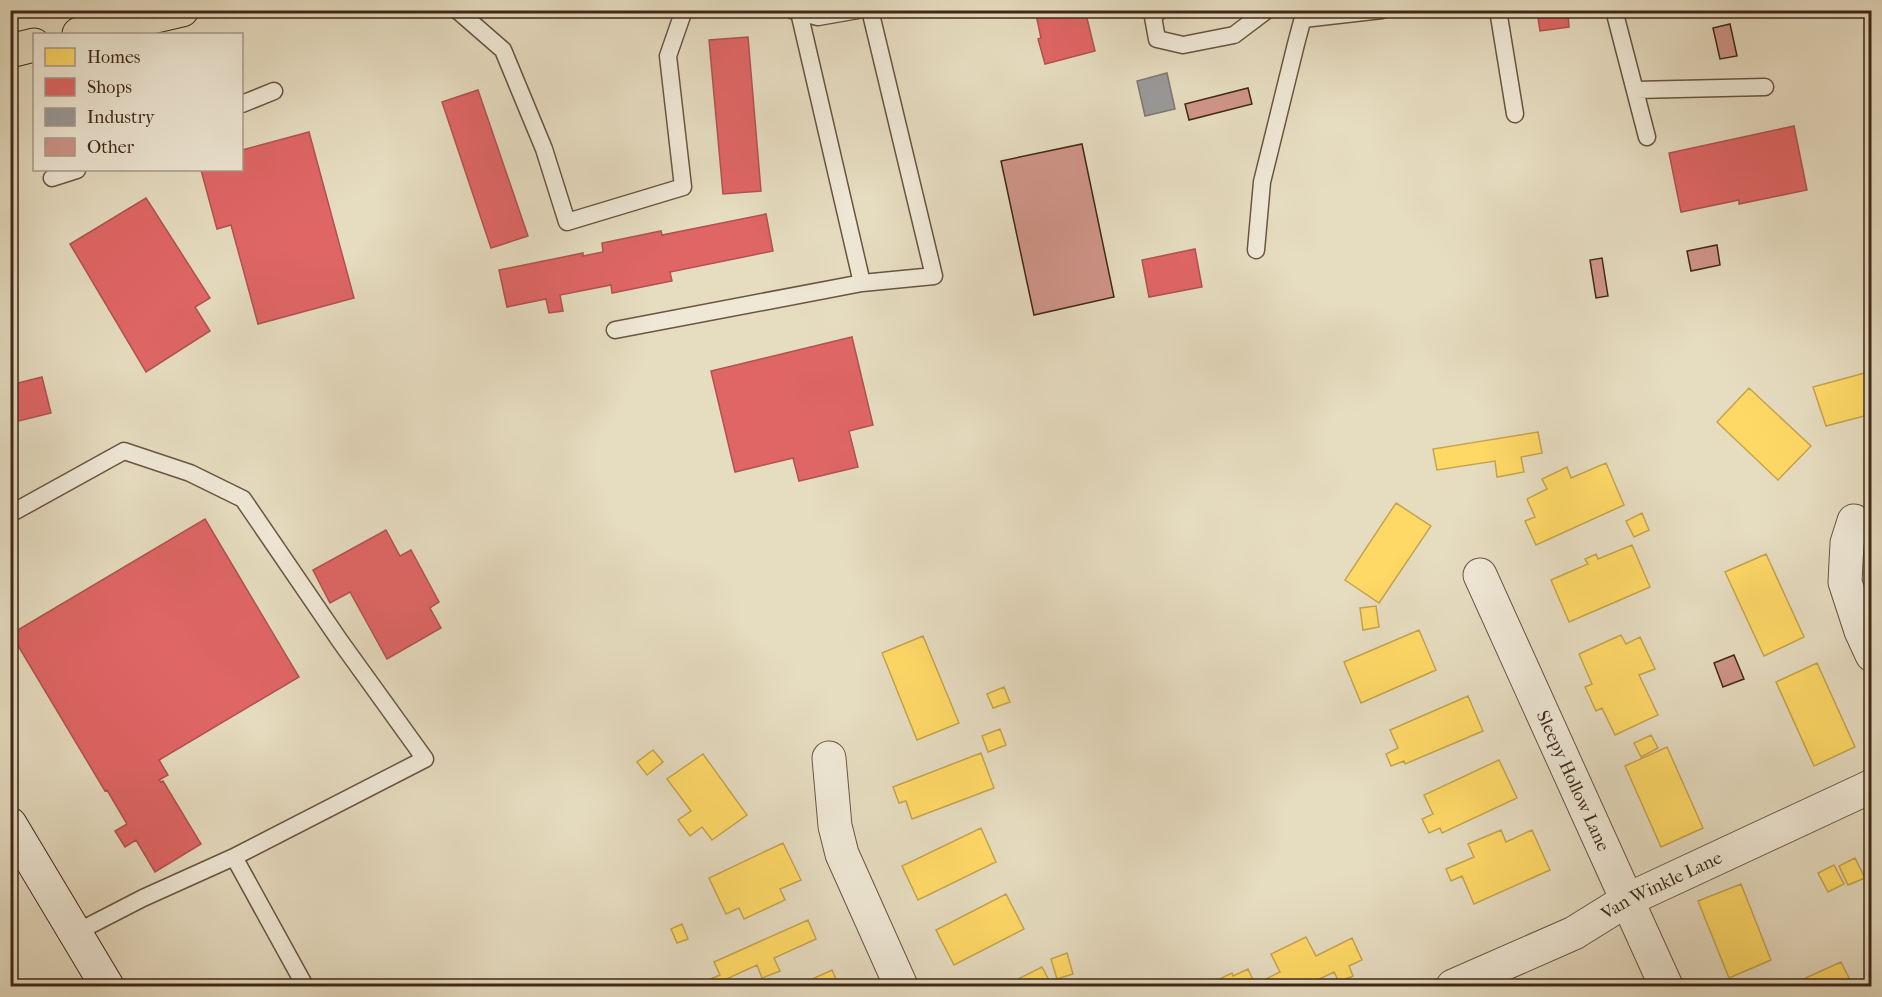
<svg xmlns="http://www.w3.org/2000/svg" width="1882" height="997" viewBox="0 0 1882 997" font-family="'IM FELL French Canon',serif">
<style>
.homes{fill:#ffd966;stroke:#c5a44e;stroke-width:1.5}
.shops{fill:#e06666;stroke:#b0534e;stroke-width:1.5}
.industry{fill:#999;stroke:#7e7772;stroke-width:1.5}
.building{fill:#d09589;stroke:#3f2817;stroke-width:1.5}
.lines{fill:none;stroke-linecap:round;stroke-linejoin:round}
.lane-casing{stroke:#695541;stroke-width:19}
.street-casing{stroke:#695541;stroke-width:35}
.secondary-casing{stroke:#3f2817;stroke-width:35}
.highway-casing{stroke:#3f2817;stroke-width:35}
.lane{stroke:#efe8d6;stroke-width:16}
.street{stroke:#efe8d6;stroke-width:33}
.secondary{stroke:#efe8d6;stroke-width:33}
.highway{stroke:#e6dcc0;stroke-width:33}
.labels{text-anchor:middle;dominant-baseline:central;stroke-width:6;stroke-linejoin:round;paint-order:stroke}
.street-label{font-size:18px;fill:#3f2817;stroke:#efe8d6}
</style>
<rect width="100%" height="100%" fill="#e6dcc0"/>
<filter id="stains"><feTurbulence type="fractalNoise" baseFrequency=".00333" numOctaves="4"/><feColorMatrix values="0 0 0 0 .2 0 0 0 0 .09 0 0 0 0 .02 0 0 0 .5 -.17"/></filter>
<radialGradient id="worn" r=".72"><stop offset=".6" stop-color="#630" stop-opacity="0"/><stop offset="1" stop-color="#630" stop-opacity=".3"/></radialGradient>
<path class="homes" d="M1872 371V414L1826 426 1813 387Z
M1749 388 1811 446 1778 480 1717 422Z
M1538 432 1542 453 1521 457 1524 472 1497 477 1495 461 1437 470 1433 449Z
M1606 463 1624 505 1536 545 1525 521 1535 517 1527 499 1547 489 1542 479 1567 467 1571 478Z
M1396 503 1431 526 1379 603 1345 580Z
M1642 513 1649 530 1634 537 1626 521Z
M1632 545 1650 587 1569 622 1551 580 1588 564 1585 559 1596 554 1598 559Z
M1766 554 1804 637 1764 656 1725 572Z
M1376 606 1379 627 1363 630 1360 608Z
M1419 630 1436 670 1361 703 1344 662Z
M1621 635 1626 644 1640 637 1655 669 1639 675 1658 715 1615 735 1602 708 1596 711 1585 687 1592 684 1579 654Z
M923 636 959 723 917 740 882 653Z
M1817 663 1855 747 1814 766 1776 682Z
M1004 687 1010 702 993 708 987 694Z
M1468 696 1483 731 1405 764 1404 761 1391 766 1386 754 1398 748 1390 730Z
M1000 729 1006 745 988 752 982 736Z
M1651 735 1658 748 1641 757 1634 743Z
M1667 747 1703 828 1661 847 1625 766Z
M653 750 663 762 647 775 637 762Z
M981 753 994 788 912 819 906 801 899 803 893 787Z
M703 754 747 815 712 840 702 827 690 836 678 820 691 811 667 779Z
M1499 760 1517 798 1442 833 1440 828 1429 833 1422 819 1433 814 1424 795Z
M981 828 996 862 918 900 902 866Z
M1501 830 1506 842 1532 830 1550 870 1474 904 1462 876 1451 881 1446 869 1474 857 1468 844Z
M783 843 801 880 780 889 785 900 744 919 739 908 726 914 709 878Z
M1855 858 1865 878 1848 885 1839 866Z
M1834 865 1844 884 1828 892 1818 873Z
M1741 884 1771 960 1729 978 1698 901Z
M1006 894 1024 929 954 965 936 930Z
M808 920 816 939 774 958 780 971 762 978 757 965 724 980 727 986H711L708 980 720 975 714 962Z
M682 924 688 939 677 943 671 929Z
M1306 937 1316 956 1352 938 1362 960 1349 966 1353 976 1339 982 1334 972 1305 986H1260L1258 983 1280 972 1271 954Z
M1067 953 1073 974 1057 979 1051 959Z
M1841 962 1853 986H1804L1801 980Z
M1042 967 1052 986H1004Z
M1248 969 1253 980 1238 986H1220L1217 980 1232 973 1233 976Z
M832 970 839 986H797Z"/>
<path class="shops" d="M1035 10H1085L1095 51 1045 64 1038 39 1041 38Z
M1568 14 1569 27 1540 31 1538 18Z
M748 37 761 191 723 194 709 40Z
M478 90 528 236 491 248 442 102Z
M1794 126 1807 190 1739 204V200L1681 212 1669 153Z
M309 132 354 298 258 324 231 225 217 229 201 170H242V150Z
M146 198 210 298 195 307 210 331 146 372 70 244Z
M766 214 773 251 670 272 672 281 612 293 611 285 560 295 563 311 549 313 546 299 507 307 499 270 583 253V256L603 252 602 243 661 231 662 235Z
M1195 249 1202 287 1149 297 1142 260Z
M852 337 873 425 849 431 858 467 799 481 793 458 735 472 711 371Z
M42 377 51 413 10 423V385Z
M205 519 299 677 159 760 168 775 159 780 161 782 163 781 201 844 155 872 136 840 125 847 115 831 127 824 107 790 105 791 11 634Z
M386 530 400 556 411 550 439 602 430 608 441 628 387 659 350 592 330 603 313 570Z"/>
<path class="industry" d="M1167 73 1175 109 1145 116 1137 81Z"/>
<path class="building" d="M1730 24 1737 56 1720 59 1713 28Z
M1248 88 1252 104 1189 120 1185 104Z
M1082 144 1114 297 1034 315 1001 161Z
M1717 245 1720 265 1691 271 1687 251Z
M1602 258 1608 296 1596 298 1590 260Z
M1734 655 1744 679 1723 687 1714 663Z"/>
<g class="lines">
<defs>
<path id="lane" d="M457 10 503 50 544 149 567 222 683 187 668 56 684 10
M792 10 818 17 858 10
M1160 10 1153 17 1157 39 1183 45 1234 35 1267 10
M1498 10 1515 114
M1614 10 1647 137
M799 12 862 283 934 276 870 10
M1303 19 1382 10
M1635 90 1765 87
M242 104 274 91
M52 178 77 170
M1256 250 1262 182 1296 44 1305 10
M615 330 862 283
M10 514 124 451 190 473 243 499 340 641 425 759 234 857 305 986
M75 933 143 898 234 857"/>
<g id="street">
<path d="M1854 521 1847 543 1845 582 1861 631 1872 655"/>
<path id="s1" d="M1480 575 1666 986"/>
<path d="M829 758 835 826 842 854 901 986"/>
<path id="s2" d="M1453 986 1574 933 1627 900 1872 786"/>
</g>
<path id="secondary" d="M10 824 107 986"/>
<path id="highway" d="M79 34 182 10
M10 51 34 45"/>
</defs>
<use href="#lane" class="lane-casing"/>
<use href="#street" class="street-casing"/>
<use href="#secondary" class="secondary-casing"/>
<use href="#highway" class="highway-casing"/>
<use href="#lane" class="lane"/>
<use href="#street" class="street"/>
<use href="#secondary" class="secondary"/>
<use href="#highway" class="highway"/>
</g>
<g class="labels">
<g class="street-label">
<text stroke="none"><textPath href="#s1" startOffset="226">Sleepy Hollow Lane</textPath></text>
<text stroke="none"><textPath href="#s2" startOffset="232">Van Winkle Lane</textPath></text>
</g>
</g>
<rect width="1882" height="997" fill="none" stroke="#e6dcc0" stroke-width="36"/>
<rect x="12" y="12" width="1858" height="973" fill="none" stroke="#3f2817" stroke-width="3"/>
<rect x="18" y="18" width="1846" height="961" fill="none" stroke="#3f2817" stroke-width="1.5"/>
<rect x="33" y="33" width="210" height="138" fill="#efe8d6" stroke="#a99b8a" stroke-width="1.5"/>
<rect x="45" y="48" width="30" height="18" fill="#ffd966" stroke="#a99b8a" stroke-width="1.5"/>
<text x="87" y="63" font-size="18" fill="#3f2817">Homes</text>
<rect x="45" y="78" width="30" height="18" fill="#e06666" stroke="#a99b8a" stroke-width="1.5"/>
<text x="87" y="93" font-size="18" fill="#3f2817">Shops</text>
<rect x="45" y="108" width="30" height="18" fill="#999999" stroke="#a99b8a" stroke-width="1.5"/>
<text x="87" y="123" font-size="18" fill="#3f2817">Industry</text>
<rect x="45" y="138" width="30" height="18" fill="#d09589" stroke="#a99b8a" stroke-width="1.5"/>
<text x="87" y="153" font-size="18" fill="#3f2817">Other</text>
<rect width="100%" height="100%" filter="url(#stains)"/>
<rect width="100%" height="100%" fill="url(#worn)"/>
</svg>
